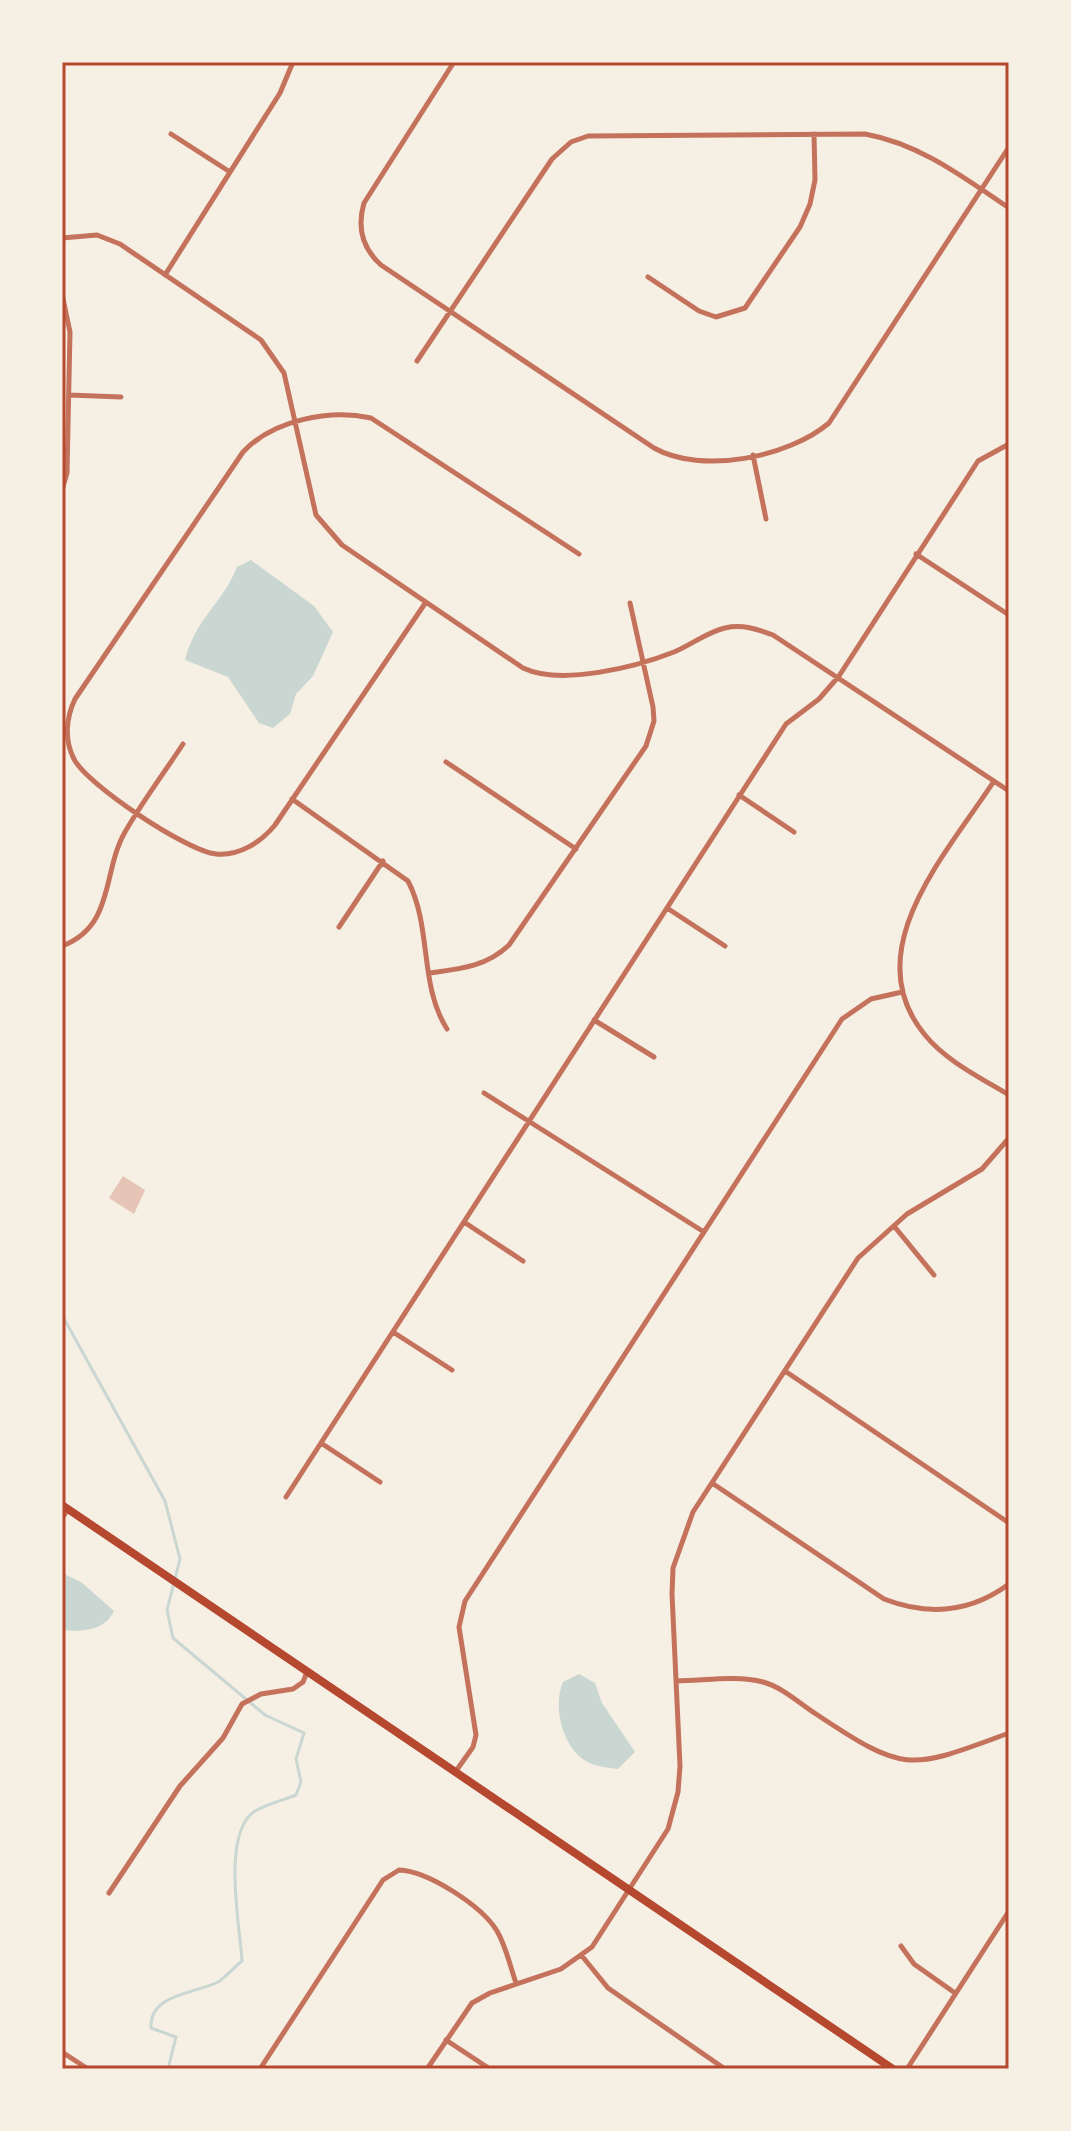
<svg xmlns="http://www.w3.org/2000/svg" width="1071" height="2131" viewBox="0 0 1071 2131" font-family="Arial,sans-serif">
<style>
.water{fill:#c9d6d2}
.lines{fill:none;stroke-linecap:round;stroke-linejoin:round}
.stream{stroke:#c9d6d2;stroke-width:3}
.building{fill:#e6c5b7}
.minor{stroke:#c5725c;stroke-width:5}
.primary{stroke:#b5482f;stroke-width:8}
.neatline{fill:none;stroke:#b5482f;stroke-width:3}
</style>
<rect width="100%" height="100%" fill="#f6efe4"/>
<path class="water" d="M251 560 314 606 333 632 313 676 296 694 290 714 273 728 259 723 228 677 185 660C196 617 221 606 237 567Z
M62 1573 81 1582 114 1611C105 1631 81 1632 62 1630Z
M579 1674 595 1683 602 1703 635 1752 618 1769C610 1768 600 1767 592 1764 563 1753 552 1707 563 1682Z"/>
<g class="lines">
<path class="stream" d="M62 1315 165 1501 180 1559 167 1610 173 1638 265 1715 304 1733 296 1759 301 1782 296 1795C283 1800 267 1804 255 1811 221 1833 240 1926 242 1961 234 1967 226 1977 218 1982 194 1994 149 1994 151 2028L176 2037 168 2069"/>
</g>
<path class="building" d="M123 1176 145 1190 134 1214 109 1198Z"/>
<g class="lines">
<path class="minor" d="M454 62 364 203C357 227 362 248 381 265L654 448C702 475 789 457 829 423L1009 147
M171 134 230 172
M62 238 97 235 120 244 261 340 284 373 316 515 342 545 523 668C561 686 636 667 674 652 691 645 707 632 725 628 742 624 757 629 773 635L1009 791
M165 275 280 93 293 62
M648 277 699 311 716 317 745 308 800 227 810 204 815 180 814 134
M62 294 70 332 67 473 62 490
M417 361 552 159 571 142 588 136 865 134C920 144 963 177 1009 208
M69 395 121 397
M753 455 766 519
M916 554 1009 615
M426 602 275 825C261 842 240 856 216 854 188 852 86 784 74 759 64 740 66 718 75 699L243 452C273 420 329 409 371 418L579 554
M446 762 576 849
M994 781C948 852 855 951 925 1035 946 1061 981 1078 1009 1095
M739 795 794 832
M292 799 408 881C432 927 419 985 447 1029
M667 908 725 946
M339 927 383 861
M62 946C115 926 102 872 125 832 142 802 164 773 183 744
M429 973C459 969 486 967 509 945L646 746 654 721 653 707 630 603
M594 1020 654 1057
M484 1093 704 1232
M464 1222 523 1261
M894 1226 934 1275
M393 1332 452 1370
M785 1371 1009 1523
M321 1443 380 1482
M712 1483 884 1599C928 1616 970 1613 1009 1584
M286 1497 786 724 819 699 839 676 978 461 1009 444
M62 1518 68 1509
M676 1681C703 1681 736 1675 763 1682 782 1687 799 1703 816 1714 906 1774 909 1770 1009 1733
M456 1771 473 1747 476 1735 459 1627 465 1601 842 1019 871 999 902 992
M109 1893 180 1786 223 1738 242 1704 261 1694 293 1689 303 1682 307 1672
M901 1946 914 1964 955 1993
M582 1956 608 1988 725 2069
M446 2040 490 2069
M62 2052 88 2069
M260 2069 383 1880 399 1870C428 1871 482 1906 497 1931 506 1946 510 1966 516 1983
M427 2069 472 2003 490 1993 561 1969 592 1947 668 1829 678 1792 680 1766 672 1594 673 1568 693 1512 858 1258 907 1214 982 1169 1009 1138
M907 2069 1009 1911"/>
<path class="primary" d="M62 1505 893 2069"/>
</g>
<rect width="1071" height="2131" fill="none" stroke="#f6efe4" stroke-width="128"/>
<rect x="64" y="64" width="943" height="2003" class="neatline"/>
</svg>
